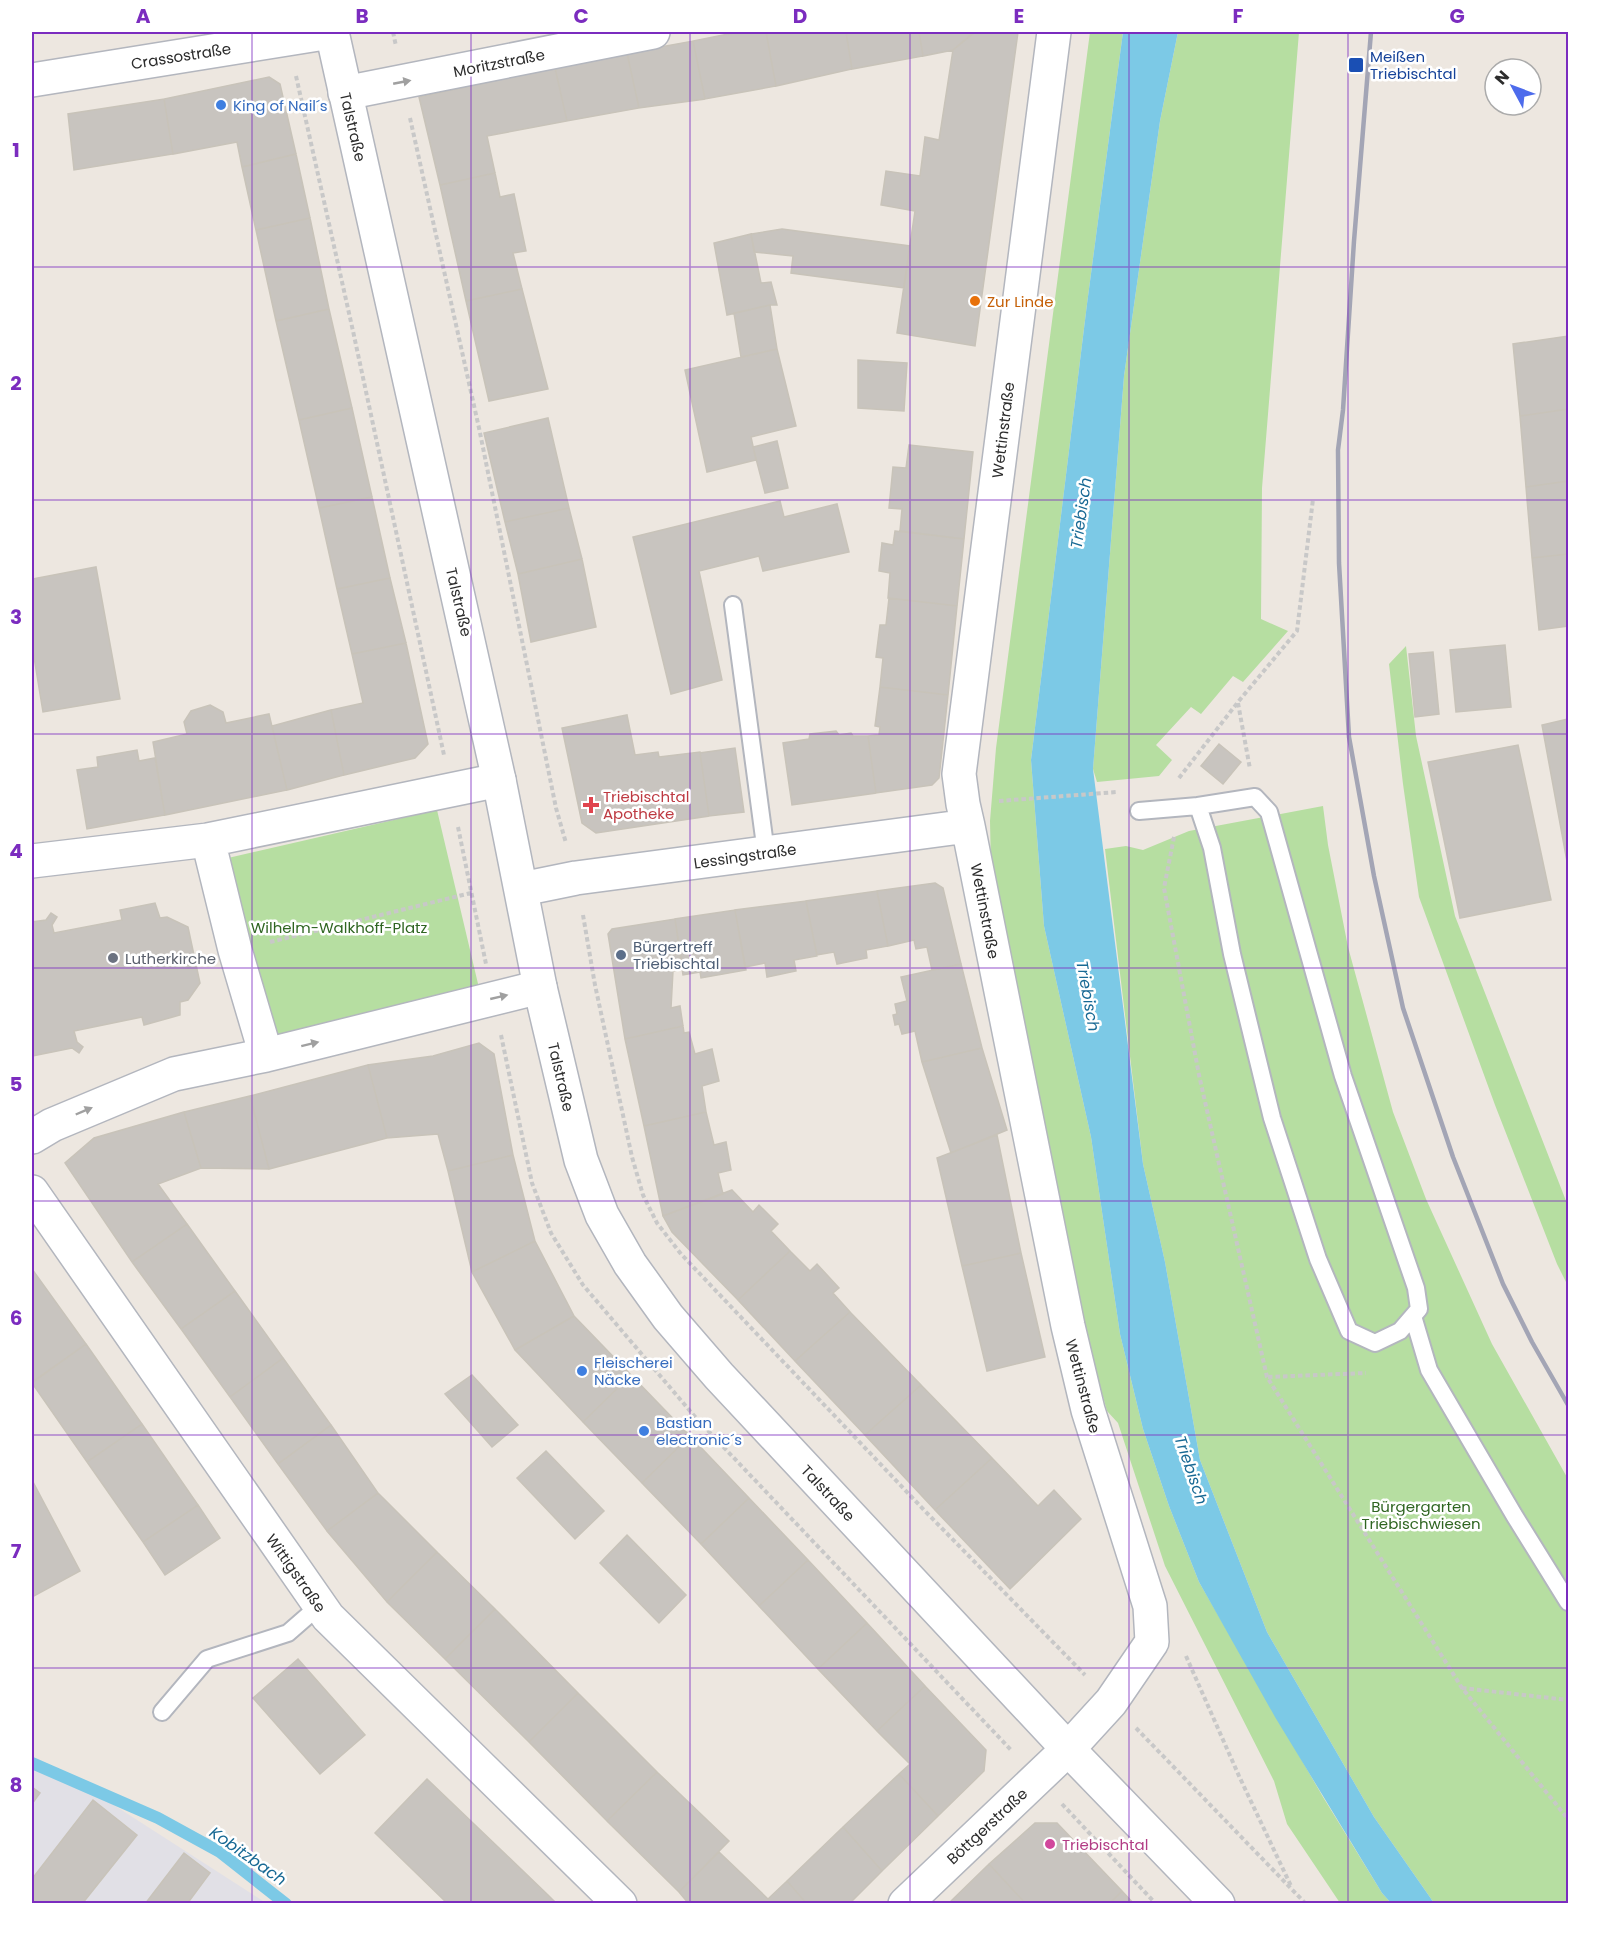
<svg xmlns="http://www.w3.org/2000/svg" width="1600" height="1935" viewBox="0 0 1600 1935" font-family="Poppins,sans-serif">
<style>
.industrial{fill:#e1e0e6}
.green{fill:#b6dea1}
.water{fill:#7cc9e6}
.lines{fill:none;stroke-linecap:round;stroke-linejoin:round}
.stream{stroke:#7cc9e6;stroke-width:12}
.building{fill:#c8c4bf;stroke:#c8c3b9;stroke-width:1.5}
.service-casing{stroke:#b3b6be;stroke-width:20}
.minor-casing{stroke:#b3b6be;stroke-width:36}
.secondary-casing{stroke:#b3b6be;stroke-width:36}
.path{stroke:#c8c8c8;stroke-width:4;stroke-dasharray:4.5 3;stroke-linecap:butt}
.service{stroke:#fff;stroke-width:16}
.minor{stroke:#fff;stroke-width:33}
.secondary{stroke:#fff;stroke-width:33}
.rail{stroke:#a3a5b5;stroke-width:4.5}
.oneway{fill:#a0a0a0}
.grid{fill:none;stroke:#7b2cbf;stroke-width:1.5;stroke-opacity:0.55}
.transit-dot{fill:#1a4fb4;stroke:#fff;stroke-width:2}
.shop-dot{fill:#3f7fe0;stroke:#fff;stroke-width:2}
.food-dot{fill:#e8710a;stroke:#fff;stroke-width:2}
.health-dot{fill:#e0444e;stroke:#fff;stroke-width:2}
.service-dot{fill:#5c6f8a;stroke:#fff;stroke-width:2}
.worship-dot{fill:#6b7280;stroke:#fff;stroke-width:2}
.hotel-dot{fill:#d1479c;stroke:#fff;stroke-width:2}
.labels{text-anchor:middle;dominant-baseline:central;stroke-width:5;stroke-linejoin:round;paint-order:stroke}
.street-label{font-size:15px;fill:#2c2c2c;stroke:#fff}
.transit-label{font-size:15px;fill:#164399;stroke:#fff;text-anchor:start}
.shop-label{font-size:15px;fill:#366cbe;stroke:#fff;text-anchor:start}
.food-label{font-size:15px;fill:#c56008;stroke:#fff;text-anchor:start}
.health-label{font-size:15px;fill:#be3a42;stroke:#fff;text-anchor:start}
.park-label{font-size:15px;fill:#2f6521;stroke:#fff}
.service-label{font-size:15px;fill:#4e5e75;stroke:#fff;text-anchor:start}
.worship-label{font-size:15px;fill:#5b616d;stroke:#fff;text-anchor:start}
.hotel-label{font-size:15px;fill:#b23c85;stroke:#fff;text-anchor:start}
.water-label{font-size:16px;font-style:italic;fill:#186994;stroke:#fff}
.neatline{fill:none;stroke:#7b2cbf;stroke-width:2}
.grid-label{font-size:20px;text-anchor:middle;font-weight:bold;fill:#7b2cbf}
</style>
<rect width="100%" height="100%" fill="#ede7e0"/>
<path class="industrial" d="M32 1766 106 1800 266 1903 32 1904Z"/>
<path class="green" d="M1090 32H1123L1087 304 1031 760 1044 926 1091 1137 1120 1334 1143 1429 1169 1506 1199 1582 1323 1797 1382 1893 1391 1903H1340L1287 1824 1274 1781 1165 1566 1118 1423 1107 1411 1082 1322 1048 1138 991 868 990 821 996 748Z
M1178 32H1299L1262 488 1261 619 1288 631 1243 682 1233 676 1201 714 1191 707 1156 745 1172 760 1159 776 1097 782 1093 769 1124 376 1160 121Z
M1406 646 1416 736 1455 916 1568 1206V1286L1557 1264 1495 1105 1419 897 1403 784 1389 664Z
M1323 806 1328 845 1348 947 1393 1112 1426 1199 1492 1344 1568 1479V1903H1434L1374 1817 1267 1632 1200 1460 1165 1262 1143 1164 1105 849 1126 846 1143 850 1189 831Z
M437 810 479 988 269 1038 228 858Z"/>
<path class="water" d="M1123 32H1178L1160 121 1124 376 1093 769 1143 1164 1165 1262 1200 1460 1267 1632 1374 1817 1434 1903H1391L1382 1893 1275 1717 1199 1582 1169 1506 1143 1429 1120 1334 1091 1137 1044 926 1031 760 1087 304Z"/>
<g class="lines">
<path class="stream" d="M32 1763 158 1818 220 1852 286 1904"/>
</g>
<path class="building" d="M738 32H766L776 86 705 99 693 41Z
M766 32H846L852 69 776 86Z
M846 32H919L923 56 852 69Z
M919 32H974V33L953 50 923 56Z
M974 32H1018L975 346 897 333 915 211 881 205 886 171 920 176 925 137 939 140 953 50Z
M693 41 705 99 639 108 627 53Z
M627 53 639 108 567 121 555 68Z
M555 68 567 121 487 136 495 173 440 185 419 97Z
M269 77 280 84 296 154 242 167 237 142 173 154 164 99Z
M164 99 173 154 74 170 68 114Z
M296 154 310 218 256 230 242 167Z
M495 173 500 197 514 194 526 251 513 253 522 289 466 301 440 185Z
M310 218 329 309 276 321 256 230Z
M782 229 910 246 904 288 791 273 793 256 754 252 751 234Z
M751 234 761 283 771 282 777 305H770L727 315 714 243Z
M522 289 548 389 489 401 466 301Z
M770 305 777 349 741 357 734 313Z
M329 309 352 408 299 420 276 321Z
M1568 336V409L1520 416 1513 344Z
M777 349 796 426 751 437 756 460 707 472 685 370Z
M858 360 907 363 904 411 858 408Z
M352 408 372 497 319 508 299 420Z
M1568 409V481L1526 487 1520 416Z
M548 418 569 508 505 522 484 433Z
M777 441 788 488 765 493 753 447Z
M909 445 973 452 964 539 900 531 902 509 889 508 893 467 906 468Z
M1568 481V554L1532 558 1526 487Z
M372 497 390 578 337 589 319 508Z
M780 501 784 517 837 504 849 552 763 571 759 556 699 571 722 680 671 694 633 537Z
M569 508 582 559 518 574 505 522Z
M895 531 964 539 957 606 888 598 890 573 879 571 882 543 893 545Z
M1568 554V626L1539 630 1532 558Z
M582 559 596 627 531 642 518 574Z
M96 567 120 699 43 712 32 645V579Z
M390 578 406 643 352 654 337 589Z
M889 598 957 606 948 695 880 687 883 658 876 657 880 625H886Z
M406 643 428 744 415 758 344 775 331 710 363 703 352 654Z
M1505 645 1511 707 1456 712 1450 650Z
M1433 652 1439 714 1415 717 1409 654Z
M880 687 948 695 939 778 932 785 876 793 868 736 879 735 880 727 875 726Z
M210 705 223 712 226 723 269 714 287 790 165 815 153 742 187 734 184 722 191 711Z
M331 710 344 775 287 790 272 726Z
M627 715 635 755 658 752 659 757 700 752 709 816 596 833 582 823 562 728Z
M1568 719V867L1542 725Z
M836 731 839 735 851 733 853 736H868L876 793 792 805 783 743 809 739 810 734Z
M1219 744 1241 762 1223 784 1201 766Z
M1518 745 1551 900 1460 918 1428 762Z
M735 748 744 812 709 816 700 753Z
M137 750 139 761 155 758 165 815 87 829 77 770 98 767 97 757Z
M935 883 943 888 961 964 932 970 927 947 916 949 914 940 888 946 877 891Z
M877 891 888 946 866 950 867 958 837 964 834 952 817 955 806 901Z
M806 901 817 956 794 960 796 971 767 977 765 963 745 967 735 910Z
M155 903 160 918 167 917 188 927 200 983 188 1000 180 1002V1015L144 1025 142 1017 74 1031 77 1042 83 1047 79 1053 72 1048 32 1056V922L46 920 51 913 57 917 52 925 54 933 122 920 120 910Z
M735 910 746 970 701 978 700 972 683 975 675 919Z
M675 919 683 969 673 971 671 1008 680 1006 683 1026 625 1039 608 934 612 929Z
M961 964 982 1048 922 1062 915 1031 902 1034 899 1024 895 1025 893 1015 897 1014 895 1004 907 1001 901 977Z
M683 1026 684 1033 689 1032 695 1054 712 1049 719 1081 702 1086 706 1112 644 1126 625 1039Z
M479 1043 494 1054 513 1155 448 1171 438 1134 387 1138 368 1065 433 1056Z
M982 1048 1007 1130 951 1153 922 1062Z
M368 1065 387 1138 269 1169 250 1096Z
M250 1096 269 1169 201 1168 184 1112Z
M184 1112 201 1168 158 1184 187 1224 132 1262 65 1163 94 1138Z
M706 1112 714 1145 726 1142 731 1170 718 1173 723 1194 663 1216 644 1126Z
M997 1135 1021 1253 962 1266 937 1158Z
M513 1155 535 1241 472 1272 448 1171Z
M732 1190 753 1212 759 1205 778 1224 771 1231 790 1251 738 1300 672 1232 663 1216Z
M187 1224 235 1291 181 1329 132 1262Z
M535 1241 574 1316 515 1350 472 1272Z
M790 1251 810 1271 817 1264 839 1288 833 1293 850 1312 795 1361 738 1300Z
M1021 1253 1045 1357 987 1371 962 1266Z
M32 1269 86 1344 32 1382Z
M235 1291 283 1358 230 1397 181 1329Z
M850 1312 921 1385 865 1435 795 1361Z
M574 1316 631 1375 583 1422 515 1350Z
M86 1344 142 1424 87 1462 32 1383Z
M283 1358 331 1425 278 1464 230 1397Z
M472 1375 518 1425 492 1447 445 1394Z
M631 1375 690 1436 642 1483 583 1422Z
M921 1385 992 1458 935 1510 865 1435Z
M142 1424 198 1505 143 1542 87 1462Z
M331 1425 378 1493 327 1531 278 1464Z
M690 1436 749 1498 701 1544 642 1483Z
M546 1451 604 1511 575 1539 517 1478Z
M992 1458 1038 1506 1054 1490 1081 1519 1010 1589 935 1510Z
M32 1480 80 1571 32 1597Z
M378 1493 437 1552 387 1602 327 1531Z
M749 1498 808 1560 759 1606 701 1544Z
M198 1505 220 1538 165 1575 143 1542Z
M627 1535 686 1595 659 1623 600 1563Z
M437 1552 495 1609 445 1659 387 1602Z
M808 1560 867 1623 818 1669 759 1606Z
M495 1609 578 1693 529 1742 445 1659Z
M867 1623 925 1686 877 1731 818 1669Z
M298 1659 365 1735 320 1774 253 1698Z
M925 1686 986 1750 984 1771 938 1816 899 1774 910 1764 877 1731Z
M578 1693 657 1772 607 1821 529 1742Z
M657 1772 729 1841 679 1892 607 1821Z
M899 1774 938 1816 882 1871 843 1827Z
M427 1779 548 1895 557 1904H448L375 1833Z
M32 1787 40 1793 32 1804Z
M93 1800 137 1835 82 1904H32V1879Z
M1035 1823H1057L1122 1891 1109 1904H1026L989 1864Z
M843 1827 882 1871 849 1904H807L787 1881Z
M719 1852 768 1899 787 1881 807 1904H689L679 1892Z
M184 1853 210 1873 187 1904H145Z
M989 1864 1026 1904H948Z
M1122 1891 1134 1904H1109Z"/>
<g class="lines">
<defs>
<path id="service" d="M733 605 766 853
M1139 811 1198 806 1212 848 1232 954 1272 1118 1318 1259 1349 1331 1375 1343 1400 1331 1419 1309 1416 1288 1343 1076 1269 812 1255 797 1198 806
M1413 1316 1429 1370 1514 1515 1568 1602
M162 1712 207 1659 288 1633 319 1606"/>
<path id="minor" d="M32 80 331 32
M345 93 653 32
M208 840 235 950 266 1055
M32 861 208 840 499 780
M522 889 576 878 968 826
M32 1137 52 1125 174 1074 266 1055 540 987
M32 1192 328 1617 620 1904
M905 1904 1068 1749 1111 1702 1152 1642 1150 1606 1088 1410 1068 1326 968 826 963 804 959 774 1054 32"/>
<path id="secondary" d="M332 32 499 780 540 987 581 1160 602 1215 630 1264 668 1317 719 1376 1068 1749 1218 1904"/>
</defs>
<use href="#service" class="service-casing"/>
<use href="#minor" class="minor-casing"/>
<use href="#secondary" class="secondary-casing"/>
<path class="path" d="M393 32 396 46
M296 76 353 331 444 755
M410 118 479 428 556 808 566 843
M1238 703 1250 769
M1179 778 1238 702 1297 631 1313 499
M999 801 1117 792
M458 827 486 964
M1174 837 1164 888 1199 1075 1267 1377 1462 1688 1568 1819
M583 915 595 985 632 1157 643 1195 657 1223 681 1254 924 1510 1085 1675
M270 942 471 893
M501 1035 532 1183 551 1233 583 1285 696 1418 1012 1751
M1268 1377 1366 1373
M1186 1656 1239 1776 1291 1886
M1462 1688 1568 1700
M1136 1728 1306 1904
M1062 1804 1156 1904"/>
<use href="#service" class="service"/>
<use href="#minor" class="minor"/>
<use href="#secondary" class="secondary"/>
<path class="rail" d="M1371 32 1354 241 1343 410 1338 450 1339 563 1349 737 1374 876 1403 1008 1453 1157 1503 1284 1532 1342 1568 1405"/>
</g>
<defs><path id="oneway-solid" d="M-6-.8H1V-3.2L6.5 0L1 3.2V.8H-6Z" transform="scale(1.5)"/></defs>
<g class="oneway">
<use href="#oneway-solid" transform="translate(402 82) rotate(-11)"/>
<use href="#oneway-solid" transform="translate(499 997) rotate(-13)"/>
<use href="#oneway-solid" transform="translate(310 1044) rotate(-14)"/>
<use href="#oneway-solid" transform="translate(84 1111) rotate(-23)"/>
</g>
<path class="grid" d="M252 32V1904M471 32V1904M690 32V1904M910 32V1904M1129 32V1904M1348 32V1904M32 267H1568M32 500H1568M32 734H1568M32 968H1568M32 1201H1568M32 1435H1568M32 1668H1568"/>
<rect class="transit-dot" x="1348" y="57" width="16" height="16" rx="3"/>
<g class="shop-dot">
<circle cx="221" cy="105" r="6"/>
<circle cx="582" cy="1371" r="6"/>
<circle cx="644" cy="1431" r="6"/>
</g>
<circle class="food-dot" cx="975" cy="301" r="6"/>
<path class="health-dot" d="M588 796h6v6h6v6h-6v6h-6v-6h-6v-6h6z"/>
<circle class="service-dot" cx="621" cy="955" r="6"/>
<circle class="worship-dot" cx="113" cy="958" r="6"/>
<circle class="hotel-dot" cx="1050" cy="1844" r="6"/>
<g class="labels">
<g class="street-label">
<text transform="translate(181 56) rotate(-9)">Crassostraße</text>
<text transform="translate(499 63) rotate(-11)">Moritzstraße</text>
<text transform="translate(353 127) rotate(77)">Talstraße</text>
<text transform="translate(1003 430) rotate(-83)">Wettinstraße</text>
<text transform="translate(459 602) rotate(77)">Talstraße</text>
<text transform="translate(745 856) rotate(-8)">Lessingstraße</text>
<text transform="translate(985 911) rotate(79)">Wettinstraße</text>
<text transform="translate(561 1077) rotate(77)">Talstraße</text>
<text transform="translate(1083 1386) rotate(75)">Wettinstraße</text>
<text transform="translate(828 1493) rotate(47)">Talstraße</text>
<text transform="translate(296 1573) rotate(55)">Wittigstraße</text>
<text transform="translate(987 1826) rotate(-43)">Böttgerstraße</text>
</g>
<g class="transit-label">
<text x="1370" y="56">Meißen<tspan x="1370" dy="17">Triebischtal</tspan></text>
</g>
<g class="shop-label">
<text x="233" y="105">King of Nail´s</text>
<text x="594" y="1362">Fleischerei<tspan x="594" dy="17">Näcke</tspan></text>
<text x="656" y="1422">Bastian<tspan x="656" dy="17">electronic´s</tspan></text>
</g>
<g class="food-label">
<text x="987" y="301">Zur Linde</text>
</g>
<g class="health-label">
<text x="603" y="796">Triebischtal<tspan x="603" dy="17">Apotheke</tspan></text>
</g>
<g class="park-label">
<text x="339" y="927">Wilhelm-Walkhoff-Platz</text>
<text x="1421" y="1506">Bürgergarten<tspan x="1421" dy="17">Triebischwiesen</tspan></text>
</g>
<g class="service-label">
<text x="633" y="946">Bürgertreff<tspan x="633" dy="17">Triebischtal</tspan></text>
</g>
<g class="worship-label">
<text x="125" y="958">Lutherkirche</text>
</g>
<g class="hotel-label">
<text x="1062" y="1844">Triebischtal</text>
</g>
<g class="water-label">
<text transform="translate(1081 513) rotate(-82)">Triebisch</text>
<text transform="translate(1088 996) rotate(80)">Triebisch</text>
<text transform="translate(1191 1470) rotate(71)">Triebisch</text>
<text transform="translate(248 1856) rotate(35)">Kobitzbach</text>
</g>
</g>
<rect width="1600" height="1935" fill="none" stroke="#ffffff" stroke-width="66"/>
<g transform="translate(1513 87) rotate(311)"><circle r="28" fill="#ffffff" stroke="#ababab" stroke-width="1.5"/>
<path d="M0-4.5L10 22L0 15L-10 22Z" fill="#4d6bec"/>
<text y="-9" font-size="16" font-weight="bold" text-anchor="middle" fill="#2c2c2c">N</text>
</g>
<rect x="33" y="33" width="1534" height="1869" class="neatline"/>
<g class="grid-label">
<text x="143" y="23">A</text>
<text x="362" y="23">B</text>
<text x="581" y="23">C</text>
<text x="800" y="23">D</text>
<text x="1019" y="23">E</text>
<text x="1238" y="23">F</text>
<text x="1457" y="23">G</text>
<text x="16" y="157">1</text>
<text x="16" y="390">2</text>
<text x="16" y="624">3</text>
<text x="16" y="858">4</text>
<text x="16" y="1091">5</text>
<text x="16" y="1325">6</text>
<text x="16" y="1558">7</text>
<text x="16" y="1792">8</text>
</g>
</svg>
